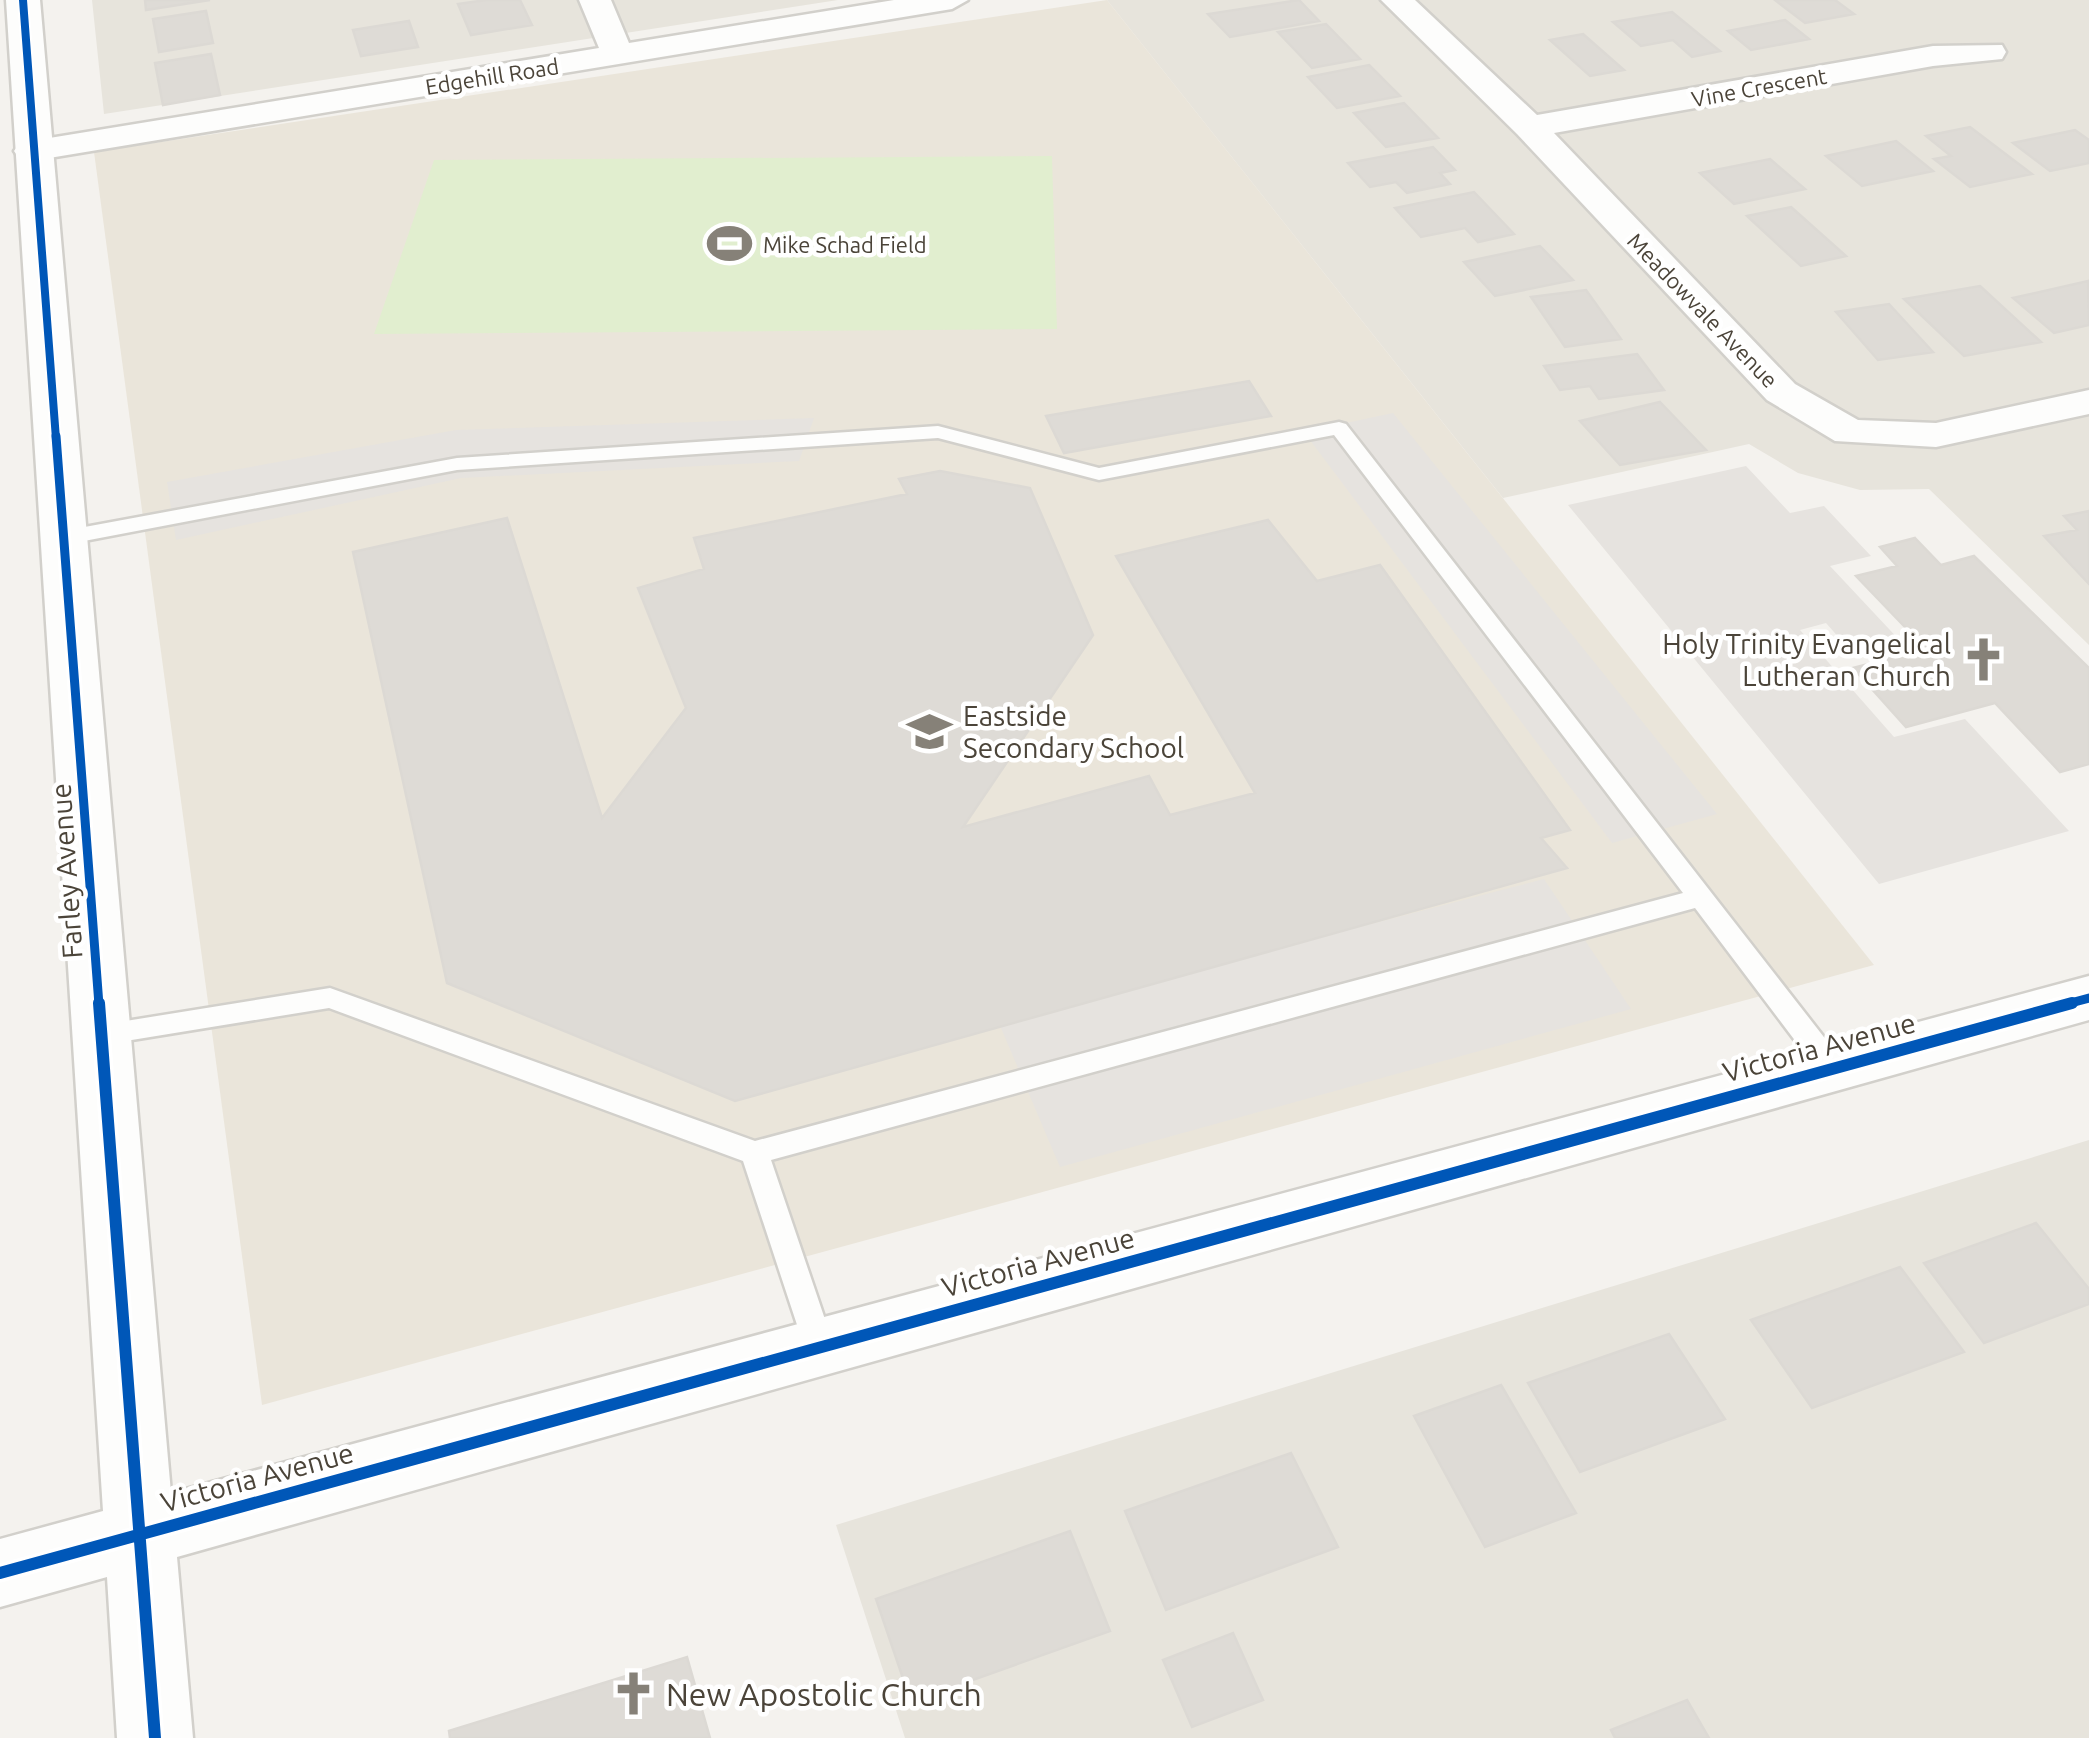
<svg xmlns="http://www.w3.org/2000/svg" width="2089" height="1738" viewBox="0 0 2089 1738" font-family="Ubuntu,sans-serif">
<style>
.residential{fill:#e7e4dc}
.education{fill:#eae5da}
.green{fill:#e1eecf}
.parking{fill:#e6e3df}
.building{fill:#dedbd6;stroke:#dcd9d4;stroke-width:2.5}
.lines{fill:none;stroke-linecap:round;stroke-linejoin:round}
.service-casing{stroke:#d2d0cb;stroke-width:5}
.minor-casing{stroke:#d2d0cb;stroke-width:5}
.tertiary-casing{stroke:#d2d0cb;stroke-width:5}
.service{fill:#fdfdfc;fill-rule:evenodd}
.minor{fill:#fdfdfc;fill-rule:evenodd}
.tertiary{fill:#fdfdfc;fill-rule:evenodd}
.cycleway-far2-casing{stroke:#fff;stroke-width:12}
.cycleway-far1-casing{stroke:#fff;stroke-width:15}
.cycleway-casing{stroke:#fff;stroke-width:19}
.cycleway-far2{stroke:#0057b8;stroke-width:8}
.cycleway-far1{stroke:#0057b8;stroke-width:9}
.cycleway{stroke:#0057b8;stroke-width:12}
.labels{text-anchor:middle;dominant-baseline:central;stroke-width:9;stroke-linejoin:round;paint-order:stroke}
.far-street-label{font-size:22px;fill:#4b4439;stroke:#fff}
.far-poi-label{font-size:22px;fill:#4b4439;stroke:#fff;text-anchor:start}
.poi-label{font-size:28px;fill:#4b4439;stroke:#fff;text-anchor:end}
.street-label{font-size:28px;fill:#4b4439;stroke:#fff}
.near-poi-label{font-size:32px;fill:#4b4439;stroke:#fff;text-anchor:start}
</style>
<rect width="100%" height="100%" fill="#f4f2ee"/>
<path class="residential" d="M92 0H838L104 114Z
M1107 0H2089V645L1929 489 1860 490 1798 473 1749 444 1503 498Z
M2089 1140V1738H905L836 1525Z"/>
<path class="education" d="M1107 0 1874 965 262 1405 94 152Z"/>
<path class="green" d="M1052 156 1057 329 374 334 434 160Z"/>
<path class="parking" d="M1393 413 1717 814 1612 843 1304 432Z
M814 418 799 461 461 478 176 540 167 482 456 430Z
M1746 466 1790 513 1824 506 1871 556 1830 566 1904 645 1856 657 1826 623 1800 630 1894 737 1965 719 2069 831 1879 884 1568 505Z
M1544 879 1631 1009 1060 1167 998 1021Z"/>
<path class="building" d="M145 0H210L146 10Z
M486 0H520L532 25 471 35 458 4Z
M1299 0 1319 21 1230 37 1208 14Z
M1775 0H1835L1854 14 1805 23Z
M206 11 213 43 159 52 153 19Z
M1672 12 1700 35 1720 51 1692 57 1673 40 1641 46 1613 22Z
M1785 20 1809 39 1751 50 1728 31Z
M409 21 418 47 361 56 353 30Z
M1326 24 1360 59 1312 68 1278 32Z
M1583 34 1624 70 1590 76 1550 40Z
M211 54 220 95 163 105 155 63Z
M1369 65 1400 96 1337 108 1308 77Z
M1404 103 1438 138 1386 147 1354 113Z
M1970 127 1995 146 2032 174 1970 187 1934 159 1951 156 1926 136Z
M2075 130 2089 140V163L2050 171 2013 143Z
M1896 141 1933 171 1862 186 1826 156Z
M1433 147 1455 170 1440 173 1450 184 1407 193 1396 182 1370 187 1348 163Z
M1770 159 1805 189 1734 204 1700 173Z
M1474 192 1514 234 1478 242 1465 228 1421 237 1395 208Z
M1791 207 1846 256 1801 266 1747 216Z
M1540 246 1573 280 1495 296 1464 262Z
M2088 281 2089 325 2054 333 2013 298Z
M1980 286 2041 342 1964 356 1904 299Z
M1586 290 1621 339 1565 347 1531 297Z
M1889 304 1933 352 1878 360 1836 312Z
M1637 354 1664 390 1599 399 1590 386 1560 390 1544 366Z
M1249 381 1271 416 1064 453 1046 416Z
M1660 402 1706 450 1620 465 1580 421Z
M940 471 1030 488 1093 635 963 827 1149 776 1170 815 1255 793 1116 556 1268 520 1317 581 1380 565 1570 830 1541 838 1567 868 735 1101 447 983 353 552 507 518 602 818 686 708 638 588 704 569 694 538 907 494 899 479Z
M2089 511V584L2044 536 2077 530 2064 516Z
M1915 538 1941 565 1974 556 2089 668V764L2060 772 1995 703 1906 727 1853 668 1926 649 1856 576 1897 566 1880 547Z
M2036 1223 2089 1289V1304L1984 1343 1924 1263Z
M1900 1267 1964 1352 1812 1408 1751 1320Z
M1669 1334 1725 1419 1580 1472 1528 1383Z
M1501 1385 1576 1513 1485 1547 1414 1416Z
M1291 1453 1338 1547 1166 1610 1125 1511Z
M1070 1531 1110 1631 911 1702 876 1599Z
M1233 1633 1263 1700 1192 1727 1163 1660Z
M687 1657 710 1738H450L449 1731Z
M1687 1700 1709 1738H1615L1611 1730Z"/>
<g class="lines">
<defs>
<path id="service" d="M1339 422 1346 424 1841 1059 1845 1067 1841 1075 1831 1078 1821 1075 1695 908 771 1160 834 1346 830 1355 819 1359 808 1355 804 1346 743 1161 329 1008 101 1045 92 1042 88 1035 92 1028 101 1025 330 988 755 1141 1683 893 1334 435 1099 480 938 438 457 470 63 545 52 538 63 531 457 458 938 426 1099 468Z"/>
<path id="minor" d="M579 0H611L629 43 894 0H968L952 9 31 161 19 158 14 151 19 144 31 141 599 48Z
M1381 0H1415L1537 115 1933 46 2002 45 2006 52 2002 59 1933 66 1554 133 1795 384 1858 420 1936 423 2089 390V414L1936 447 1835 441 1767 400 1517 134Z"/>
<path id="tertiary" d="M6 0H40L171 1493 2089 976V1020L177 1557 193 1738H117L107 1577 0 1607V1539L103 1511Z"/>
</defs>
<use href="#service" class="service-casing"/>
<use href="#minor" class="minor-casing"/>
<use href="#tertiary" class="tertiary-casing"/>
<use href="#service" class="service"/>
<use href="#minor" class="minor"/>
<use href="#tertiary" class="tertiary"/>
<defs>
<path id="cycleway-far2" d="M23 0 56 439"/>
<path id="cycleway-far1" d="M56 436 99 1005
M2063 1005 2089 998"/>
<path id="cycleway" d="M99 1003 155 1738
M0 1573 2072 1003"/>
</defs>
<use href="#cycleway-far2" class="cycleway-far2-casing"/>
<use href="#cycleway-far1" class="cycleway-far1-casing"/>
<use href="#cycleway" class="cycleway-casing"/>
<use href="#cycleway-far2" class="cycleway-far2"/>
<use href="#cycleway-far1" class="cycleway-far1"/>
<use href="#cycleway" class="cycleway"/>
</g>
<defs>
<symbol id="stadium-bare" viewBox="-9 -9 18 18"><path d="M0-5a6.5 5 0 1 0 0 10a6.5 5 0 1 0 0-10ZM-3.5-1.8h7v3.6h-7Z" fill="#868178" stroke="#fff" stroke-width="2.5" paint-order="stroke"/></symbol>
<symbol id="church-bare" viewBox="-9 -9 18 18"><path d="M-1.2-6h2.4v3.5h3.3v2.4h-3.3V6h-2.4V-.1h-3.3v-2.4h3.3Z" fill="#868178" stroke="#fff" stroke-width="2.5" paint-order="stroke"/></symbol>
<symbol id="school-bare" viewBox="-9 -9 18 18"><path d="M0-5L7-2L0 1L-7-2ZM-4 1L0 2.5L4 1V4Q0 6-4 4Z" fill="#868178" stroke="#fff" stroke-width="2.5" paint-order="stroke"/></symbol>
</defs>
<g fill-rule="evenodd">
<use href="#stadium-bare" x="698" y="212" width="63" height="63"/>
<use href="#church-bare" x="1952" y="628" width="63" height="63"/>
<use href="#school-bare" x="898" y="700" width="63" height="63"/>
<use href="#church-bare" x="602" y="1662" width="63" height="63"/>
</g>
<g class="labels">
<g class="far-street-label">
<text transform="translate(492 76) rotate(-9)">Edgehill Road</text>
<text transform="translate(1759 87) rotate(-10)">Vine Crescent</text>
<text transform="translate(1703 310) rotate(46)">Meadowvale Avenue</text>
</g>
<g class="far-poi-label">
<text x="763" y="244">Mike Schad Field</text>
</g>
<g class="poi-label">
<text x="1951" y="643">Holy Trinity Evangelical<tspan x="1951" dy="32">Lutheran Church</tspan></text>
<text x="963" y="715" text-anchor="start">Eastside<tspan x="963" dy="32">Secondary School</tspan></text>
</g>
<g class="street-label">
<text transform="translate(66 871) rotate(-94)">Farley Avenue</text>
<text transform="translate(1819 1047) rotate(-15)">Victoria Avenue</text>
<text transform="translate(1038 1262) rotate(-15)">Victoria Avenue</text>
<text transform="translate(257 1477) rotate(-15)">Victoria Avenue</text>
</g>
<g class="near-poi-label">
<text x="666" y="1694">New Apostolic Church</text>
</g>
</g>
</svg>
